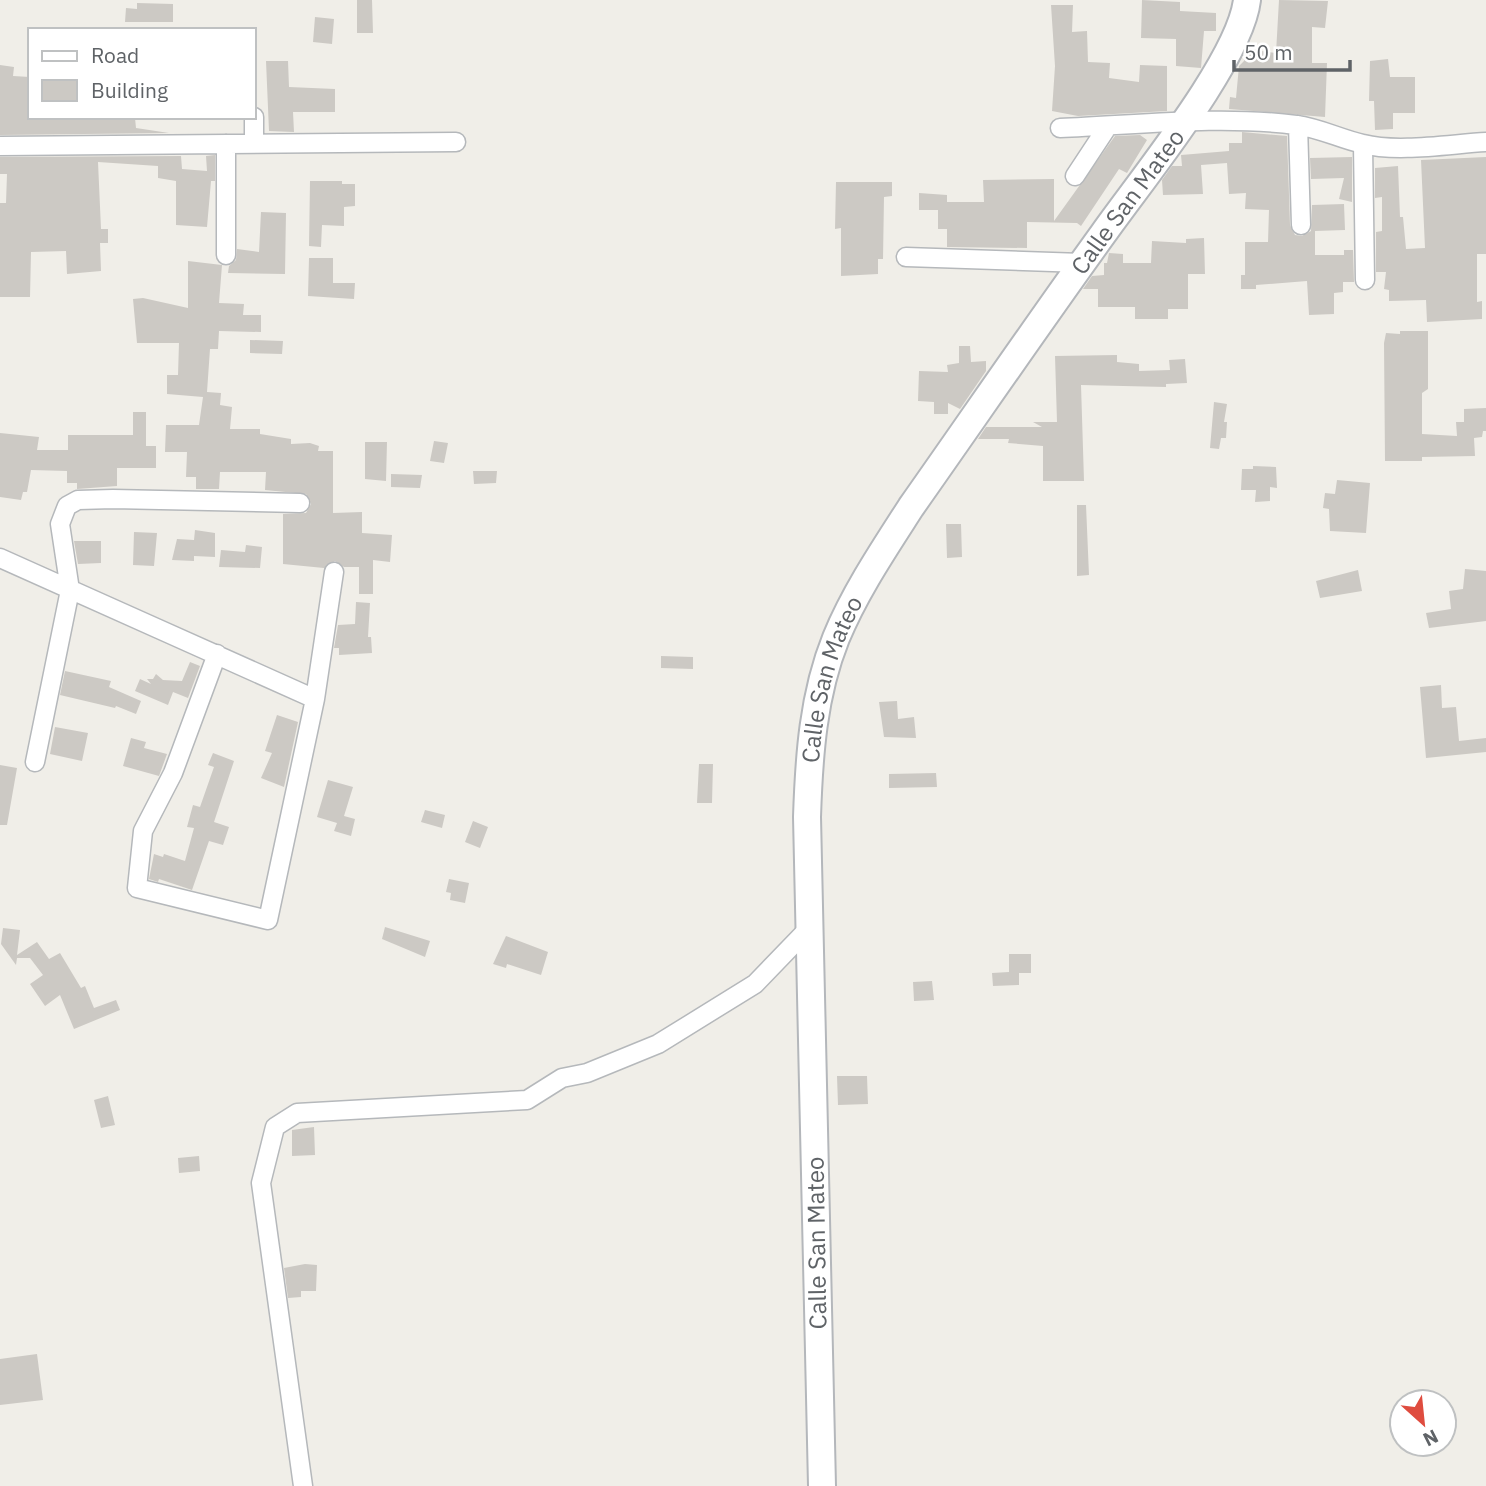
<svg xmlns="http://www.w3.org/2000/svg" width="1486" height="1486" viewBox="0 0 1486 1486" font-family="'IBM Plex Sans',sans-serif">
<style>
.building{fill:#ccc9c4}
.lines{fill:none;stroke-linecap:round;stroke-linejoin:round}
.street-casing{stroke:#b5b8bb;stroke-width:21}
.secondary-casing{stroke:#b4b7bb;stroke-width:30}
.street{stroke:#fff;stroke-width:18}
.secondary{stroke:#fff;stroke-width:26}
.labels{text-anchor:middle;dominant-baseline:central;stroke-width:5;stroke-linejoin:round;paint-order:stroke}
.street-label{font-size:24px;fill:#5f6367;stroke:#fff}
</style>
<rect width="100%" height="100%" fill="#f0eee8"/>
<path class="building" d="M357 0H372L373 33H357Z
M1142 0 1180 2V11L1216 13V31H1204L1201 68 1176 66V39L1141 38Z
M1279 0 1328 1 1325 28 1312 27V63H1327L1325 117 1229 109 1230 97 1236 98 1239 66 1244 61 1247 49 1276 53Z
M137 3 173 4V22H125L126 8 137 9Z
M1051 5H1073L1072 32 1087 31 1088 62 1110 63 1109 78 1139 82 1140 65 1167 66V111L1078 116 1052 111 1055 66Z
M315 17 334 19 332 44 313 42Z
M1388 59 1390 77H1415V113H1393V129L1375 130 1374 101H1369L1370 61Z
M266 61H288L289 87 335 89V112H293L294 132 269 131Z
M0 65 14 67 13 76 30 77V117L135 118 136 128 169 133 0 135Z
M1242 132 1287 136 1290 225 1295 235 1302 236 1311 231 1312 205 1344 204 1345 230 1315 231V255H1344V250H1353L1354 282H1343V292L1334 293V314L1309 315 1307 281 1256 285V289H1241V275H1245V242H1268L1269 210 1245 209 1246 193 1229 194 1227 163 1201 165 1203 194 1163 195 1162 180 1172 166H1182L1181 155 1229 151V143H1242Z
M1140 135 1147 140 1127 173 1119 169 1081 226 1077 223 1027 222V248L947 247V229H938V210H919V193L947 195V202H984L983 180 1054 179V221L1115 136Z
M215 155V181H211L207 227 176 225V181L158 178V166L98 162 101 229H108V243H100L101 271 67 274 66 251 31 252 30 297H0V203H6L7 174H0V157L181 156 182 169 207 171 206 156Z
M1352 157V202L1339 199 1344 178 1311 179 1310 158Z
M1486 157V254H1477V302L1482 301V319L1427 322 1426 300 1389 301V290L1384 289 1386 272H1376V232L1382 231V197L1375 198V168L1398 166 1400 217H1403L1406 249 1425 248 1421 160Z
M310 181H342V184H355V206L344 207V226L322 225 321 247 309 246Z
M836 182H892V196L884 197 883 259H878V274L841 276V228L835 229Z
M261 212 286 213 285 274 228 273 229 266 236 260 237 249 259 252Z
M1204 238 1205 274H1188V309H1168V319H1135V307H1098V289H1083L1092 276 1104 275V263H1107L1109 253 1123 254V263H1151L1152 241 1186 243V239Z
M309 258H333V283H355L354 299 308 296Z
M188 261 222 265 219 303 244 304 243 315H261V332L219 331 218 349H210L207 392 221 393 220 405 232 407 230 429H260V434L291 439V444L310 443 319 446 318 451H333V513L362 512V533L392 535 390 562 373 560V594H359V567H344L335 561 324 568 283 564V514L306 513 311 504 306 494 265 490 266 472H220L219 489H196V477H186L187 452H165L166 425H199L203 397 167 394V375H178L179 343H137L133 299 143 298 188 308Z
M1400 331H1428V389L1422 393V434L1457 436 1456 422H1464V409L1486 408V431H1483L1482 437 1474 438 1475 456 1422 457V461H1385L1384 343 1386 333 1400 334Z
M250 340 283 341 282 354 250 353Z
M959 346H970L971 362 986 361V371L960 409 948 403V414H934V402L918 401 919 371 948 372 947 365 959 363Z
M1117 355V362L1139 364V371L1170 370 1169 360 1185 359 1187 383 1166 384V387L1081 385 1084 481H1043V446L1008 443 1009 439H978L986 427H1042L1033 422H1057L1055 356Z
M1214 402 1227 404 1224 422H1227L1226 438H1221L1219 449 1210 448Z
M133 412H146V446H156V468H117V486L77 489V483H67V471L31 470 27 492H23L21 500 0 497V433L39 437 37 450H68V435H133Z
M434 441 448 443 444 463 430 461Z
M365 442H387L386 481 365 479Z
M1253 466 1276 467 1277 488 1270 487V501L1255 502 1256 490H1241L1242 469H1253Z
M473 471H497L496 483 474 484Z
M391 474 422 475 420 488 391 487Z
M1337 480 1370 483 1366 533 1330 531 1329 509 1323 508 1325 493 1335 494Z
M1077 505H1086L1089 575 1077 576Z
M946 524H961L962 557 947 558Z
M195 530 215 533V557L194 556V561L172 560 177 539 194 540Z
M134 532 157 533 154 566 133 565Z
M74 541H101V563L78 564Z
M246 545 262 547 260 568 219 567 221 550 245 552Z
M1465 569 1486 571V621L1429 628 1426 613 1451 609 1449 591 1463 589Z
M1358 570 1362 591 1320 598 1316 581Z
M356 602 370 603 368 637H371L372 653 339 655V648H334L338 625 355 624Z
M661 656 693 657V669L661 668Z
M190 662 200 666 188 698 173 692 168 705 135 691 140 679 151 684 147 679H153L156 674 163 680 182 681Z
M65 671 111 681 109 687 141 701 136 714 116 706 115 708 60 695Z
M1441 685 1442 708 1456 707 1459 741 1486 738V752L1426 758 1420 687Z
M897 701 898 719 914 717 916 738 884 737 879 702Z
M277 715 298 722 284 787 261 778 272 753 265 751Z
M55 727 88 733 82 761 50 754Z
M131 738 146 742 144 748 167 754 159 776 123 766Z
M213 753 234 761 214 822 229 827 223 845 209 841 192 890 159 879 158 882 149 879 154 854 163 857 164 854 185 861 194 828 187 827 193 805 200 807 214 767 208 765Z
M699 764H713L712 803H697Z
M0 765 17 768 7 825H0Z
M936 773 937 787 889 788V774Z
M328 780 353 787 344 816 355 819 351 836 334 831 337 823 317 817Z
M425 810 445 815 442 828 421 822Z
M473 821 488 827 480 848 465 842Z
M449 879 469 883 465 903 450 900 451 893 446 892Z
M385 927 430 941 425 957 382 939Z
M3 928 20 930 17 955 37 942 49 959 60 953 81 988 85 986 94 1008 116 1000 120 1010 74 1029 60 995 45 1006 30 984 43 975 30 958H17L16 965 1 944Z
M506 936 548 952 541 975 507 964 506 968 493 964Z
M1009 954H1031V973H1019V985L993 986 992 973 1009 972Z
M932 981 934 1000 914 1001 913 982Z
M837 1076H867L868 1104 838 1105Z
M108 1096 115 1125 101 1128 94 1100Z
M314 1127 315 1155 292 1156V1130Z
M199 1156 200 1171 179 1173 178 1158Z
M305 1264 317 1265 316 1291H301V1297L288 1298 284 1268Z
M37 1354 43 1400 0 1405V1359Z"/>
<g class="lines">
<defs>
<path id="street" d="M254 117V143
M1298 125 1301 225
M1060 128C1138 125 1219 115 1296 125 1320 128 1340 139 1363 144 1397 153 1450 144 1486 142
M226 144V255
M1363 145 1365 280
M0 146 456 142
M1075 176 1108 126
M906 257 1082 263
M0 558C105 606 210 651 315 699L268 920 137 888 143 831 173 773 217 654
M315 699 334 572
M35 762 70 590 60 524 67 506 78 500 113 499 300 503
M303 1486 261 1183 275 1127 297 1113 527 1100 562 1078 587 1073 658 1044 755 984 810 927"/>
<g id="secondary">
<path id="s1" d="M822 1486 807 817C809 756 813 695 836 638 855 592 884 549 911 507 975 416 1038 324 1103 234 1141 180 1240 60 1247 0"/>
</g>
</defs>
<use href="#street" class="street-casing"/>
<use href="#secondary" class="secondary-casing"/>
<use href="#street" class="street"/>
<use href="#secondary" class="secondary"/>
</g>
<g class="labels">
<g class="street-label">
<text stroke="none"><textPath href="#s1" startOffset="1377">Calle San Mateo</textPath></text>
<text stroke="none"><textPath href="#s1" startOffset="810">Calle San Mateo</textPath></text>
<text transform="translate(816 1243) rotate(-91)">Calle San Mateo</text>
</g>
</g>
<rect x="28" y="28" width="228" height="91" fill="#ffffff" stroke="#bfc1c2" stroke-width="2"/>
<rect x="42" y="51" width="35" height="10" fill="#ffffff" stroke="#bfc1c2" stroke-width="2"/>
<text x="91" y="63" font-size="21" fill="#5f6367">Road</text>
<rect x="42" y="80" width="35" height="21" fill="#ccc9c4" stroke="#bfc1c2" stroke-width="2"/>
<text x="91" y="98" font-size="21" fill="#5f6367">Building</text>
<g transform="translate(1423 1423) rotate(153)"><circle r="33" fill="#ffffff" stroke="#bfc1c2" stroke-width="2"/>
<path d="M0-5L12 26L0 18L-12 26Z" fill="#df4c3f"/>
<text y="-10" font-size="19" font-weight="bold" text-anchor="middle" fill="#5f6367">N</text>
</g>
<path d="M1234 60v10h116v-10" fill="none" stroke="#5f6367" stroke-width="3.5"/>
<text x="1244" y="60" font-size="21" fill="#5f6367" stroke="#ffffff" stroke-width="5" paint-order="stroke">50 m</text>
</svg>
